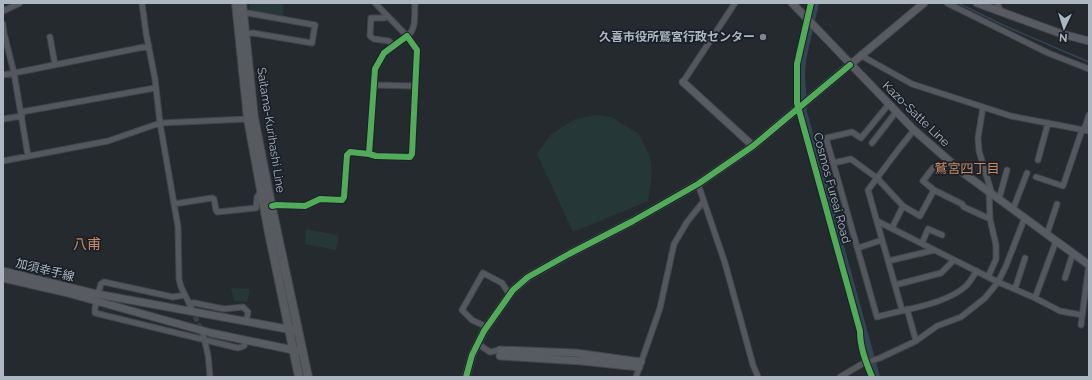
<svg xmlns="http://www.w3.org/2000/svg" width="1092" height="380" viewBox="0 0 1092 380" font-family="Raleway,'Noto Sans JP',sans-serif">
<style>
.green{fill:#263737}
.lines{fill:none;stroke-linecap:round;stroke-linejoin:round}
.stream{stroke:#344455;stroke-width:1.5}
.canal{stroke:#344455;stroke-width:6}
.street-tunnel{stroke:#3a3f45;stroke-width:5;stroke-dasharray:5 2.5;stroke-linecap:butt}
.street-casing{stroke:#42464a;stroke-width:7}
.secondary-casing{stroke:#42464a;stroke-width:9}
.primary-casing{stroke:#42464c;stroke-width:10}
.street{stroke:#54585e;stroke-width:5}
.secondary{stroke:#585c62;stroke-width:7}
.primary{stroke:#575b5f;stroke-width:8}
.cycleway-casing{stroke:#192028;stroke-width:8}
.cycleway{stroke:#51ab58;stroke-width:6}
.poi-dot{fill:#7e858e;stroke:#192028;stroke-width:1.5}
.labels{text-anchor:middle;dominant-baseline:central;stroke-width:3.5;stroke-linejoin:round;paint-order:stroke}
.poi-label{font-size:12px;font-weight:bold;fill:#aeb6c1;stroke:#192028;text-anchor:end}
.street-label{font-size:12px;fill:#aeb6c1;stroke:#192028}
.neighbourhood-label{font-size:13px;fill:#c88862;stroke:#192028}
.quarter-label{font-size:14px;fill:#c88862;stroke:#192028}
</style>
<rect width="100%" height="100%" fill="#252a2f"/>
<path class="green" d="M250 3H283L284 17 250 11Z
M595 115 611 117 639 134 650 157 652 174 648 201 573 232 537 154 550 135 575 119Z
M306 229 337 235 339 238 336 250 305 244Z
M231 288 250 289 247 302 234 301Z"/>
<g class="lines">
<path class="stream" d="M958 3 1005 26 1089 62"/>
<path class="canal" d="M816 3 803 60 802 74 804 112 877 377"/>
<path class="street-tunnel" d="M192 310 202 332"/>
<defs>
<path id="street" d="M142 3 146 33 155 79 160 123 178 227 179 279 181 287 191 307
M375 3 407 36C417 30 414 14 415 3
M947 3 1048 53 1089 69
M997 3 1001 12
M3 11 20 3
M242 12 315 25 312 43 253 33 244 34
M387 16 384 18H371L370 36 374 39 389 41 394 46
M3 24 4 33
M3 33H4L14 73 3 75
M50 37 55 65
M860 55 912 84 983 107 1011 116 1089 131
M683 82 735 3
M373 85 416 86
M889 104 861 138 852 132 826 138 877 317C904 309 945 305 966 286 970 282 973 276 977 271
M983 107 978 138 979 151 992 194
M21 112 155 88
M3 119 22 116
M1084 130 1089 115
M872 143 896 112
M28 156 14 73 149 46
M1038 160 1048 123
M3 161 108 141 160 123 248 119
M833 163 851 159 877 178 903 206 892 228
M1036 177 1063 186 1082 130
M698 184 725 263 753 365 758 377
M934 190 962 204 964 207 990 219
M999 199 1007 170
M174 204 212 198 214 199 216 210 217 212 256 208 257 197 262 190
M272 206 277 205 305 206 320 199 342 200 344 197 347 155 350 152 369 154 375 69 384 53 407 36 417 50 412 154 410 157 376 156 369 154
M903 206 920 216 934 190 923 181 933 168
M1013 209 1027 173
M877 221 998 282 1035 298 1060 311 1082 315
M1047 234 1057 204
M922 243 928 229 942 235
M858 248 882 240
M888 261 935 250
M988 277 996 259V245L990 219 989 192
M1065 278 1073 253
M895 285 941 273 954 260
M1015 289 1025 258
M98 294 101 284 104 282 173 297 185 295
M1035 298 1056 241
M97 301 95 308V313L238 348 244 346 246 341
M189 303H195L224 309 243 307 248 312 246 322
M907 309 916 341
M902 310 868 190 898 150 914 130
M1081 325 1089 263
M487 327 472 320 462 310 483 273 502 283 510 295
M203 334 208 355 210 377
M478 344 490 352 500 350
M636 377 660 308 674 244 687 222 703 202
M840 377 862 364 880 358 916 341 937 326 961 317 985 298 998 282 1006 266 1025 217"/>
<path id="secondary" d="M792 3 914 130 962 172 1089 265
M977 3 1062 34 1089 41
M683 82 753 146
M3 271 97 294 298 331
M3 278 64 292 211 333 298 351
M500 350 576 353 641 362
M500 356 581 361 639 367
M466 377 472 355 484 331 513 290 528 277 569 254 633 221 698 184 753 146 924 3"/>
<path id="primary" d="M236 3 248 119 268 228 299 377
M242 3 254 118 270 199 308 377"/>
</defs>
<use href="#street" class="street-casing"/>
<use href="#secondary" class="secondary-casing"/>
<use href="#primary" class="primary-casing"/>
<use href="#street" class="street"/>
<use href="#secondary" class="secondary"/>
<use href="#primary" class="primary"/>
<defs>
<path id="cycleway" d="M811 3 797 64V103L860 331C860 348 866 362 872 377
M272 206 277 205 305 206 320 199 342 200 344 197 347 155 350 152 369 154 375 69 384 53 407 36 417 50 412 154 410 157 376 156 369 154
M466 377 472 355 484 331 513 290 528 277 569 254 633 221 698 184 753 146 850 65"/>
</defs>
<use href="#cycleway" class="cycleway-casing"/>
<use href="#cycleway" class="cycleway"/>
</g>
<circle class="poi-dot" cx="763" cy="37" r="4"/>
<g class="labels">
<g class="poi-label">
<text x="755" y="37">久喜市役所鷲宮行政センター</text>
</g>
<g class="street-label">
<text transform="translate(916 114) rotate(44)">Kazo-Satte Line</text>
<text transform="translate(271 130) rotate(81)">Saitama-Kurihashi Line</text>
<text transform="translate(832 188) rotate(75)">Cosmos Fureai Road</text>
<text transform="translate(45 270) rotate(14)">加須幸手線</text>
</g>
<g class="neighbourhood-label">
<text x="967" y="168">鷲宮四丁目</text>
</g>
<g class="quarter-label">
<text x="87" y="244">八甫</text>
</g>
</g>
<rect width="1092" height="380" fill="none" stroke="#aeb6c1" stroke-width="8"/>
<g transform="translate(1064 28) rotate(184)" stroke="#192028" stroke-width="3" paint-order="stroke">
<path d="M0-3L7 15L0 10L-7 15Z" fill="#aeb6c1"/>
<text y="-6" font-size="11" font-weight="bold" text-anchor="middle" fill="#aeb6c1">N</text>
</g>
</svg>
